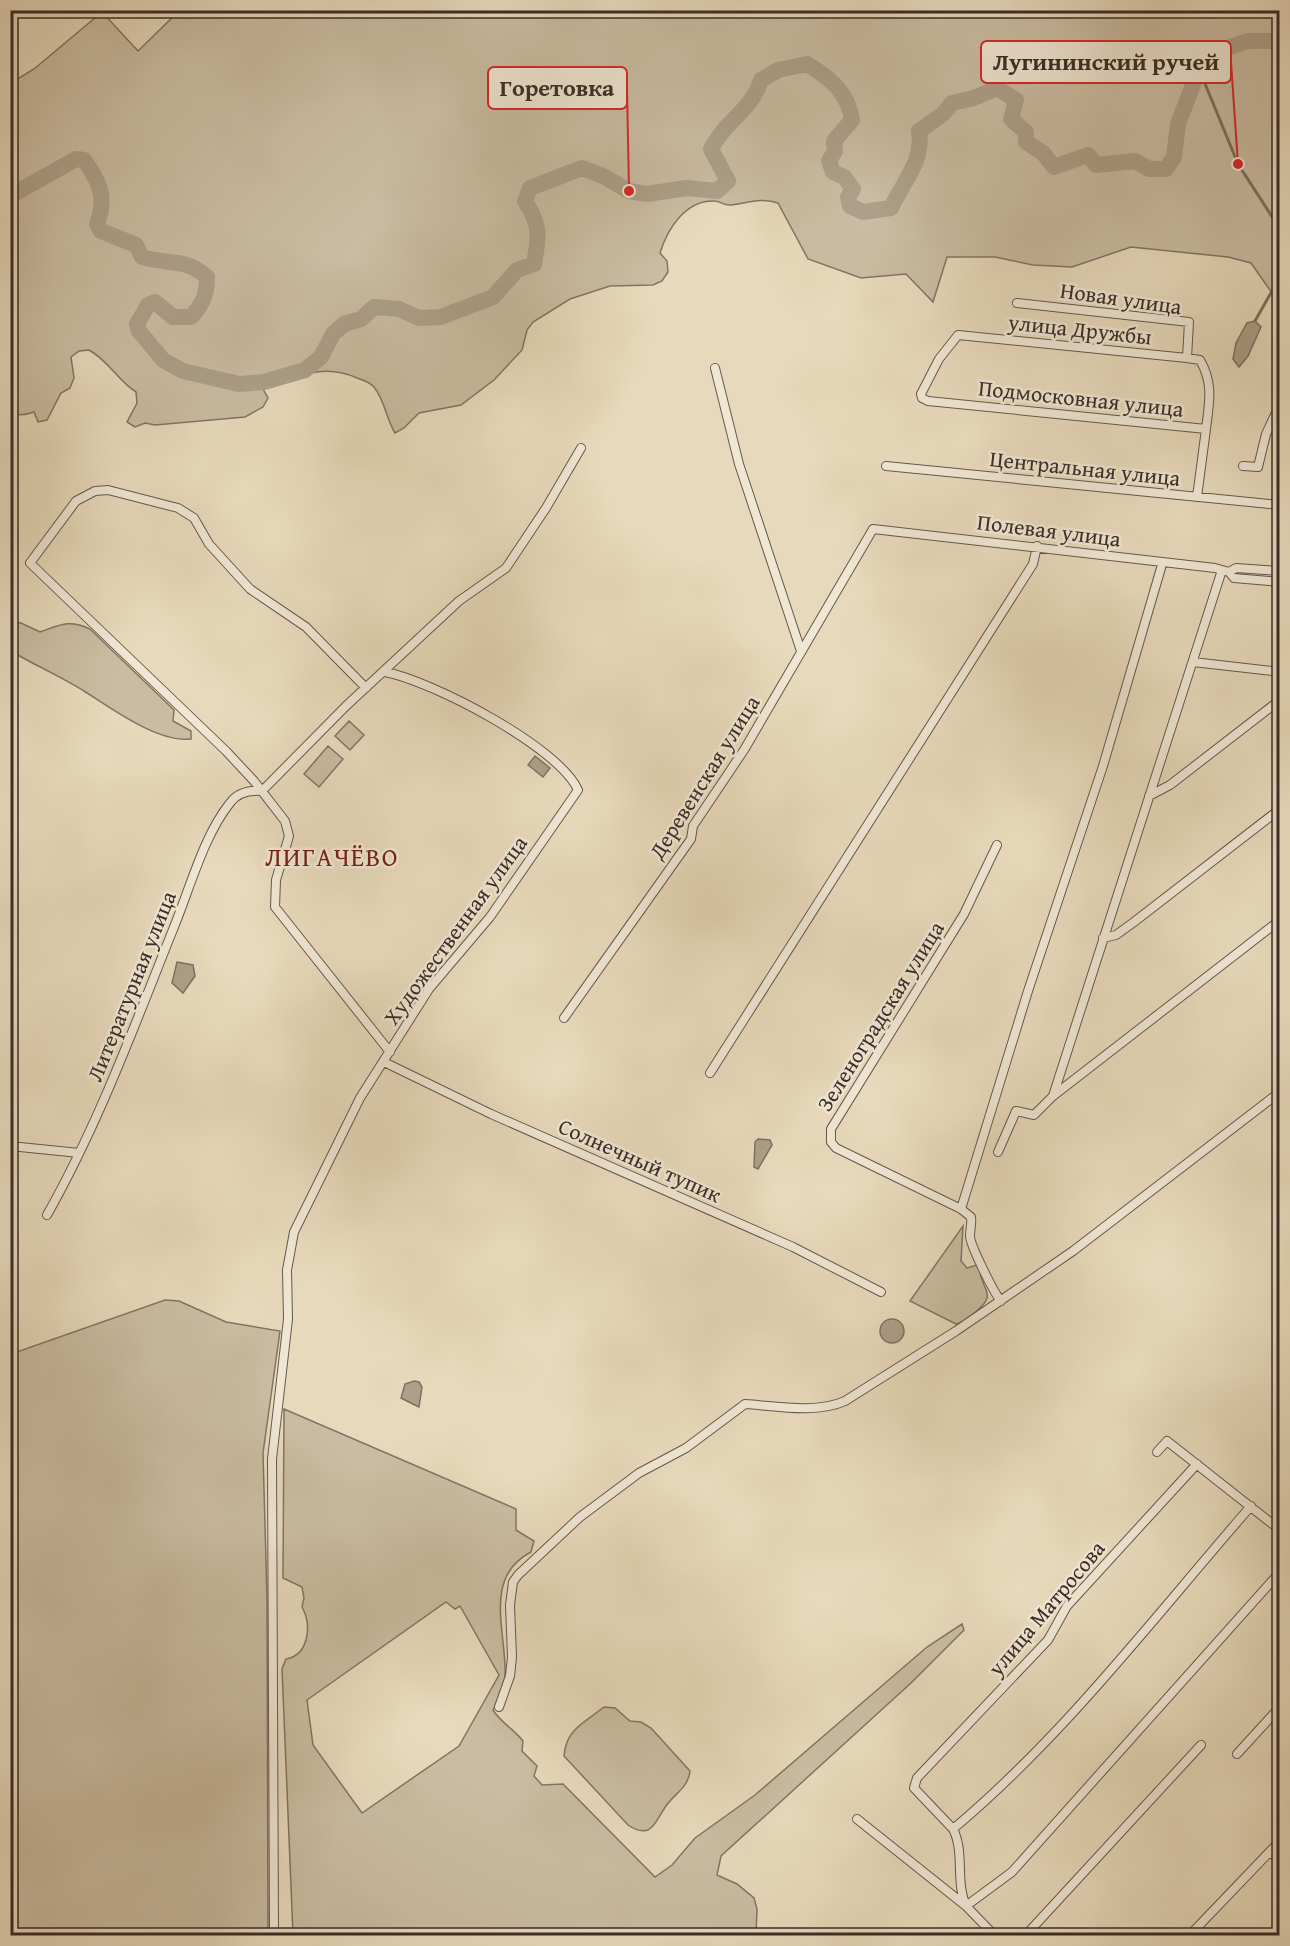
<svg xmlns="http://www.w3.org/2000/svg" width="1290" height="1946" viewBox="0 0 1290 1946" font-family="'Gentium Book Plus',serif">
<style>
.green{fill:#cabca2;stroke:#827465;stroke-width:1.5;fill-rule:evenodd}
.water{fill:#ad9f89;stroke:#7f7162;stroke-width:1.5}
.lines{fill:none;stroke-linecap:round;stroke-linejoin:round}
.stream{stroke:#7f7162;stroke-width:3}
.river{stroke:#ad9f89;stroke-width:16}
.street-casing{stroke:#66584d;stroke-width:10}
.street{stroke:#efe6d3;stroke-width:8}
.labels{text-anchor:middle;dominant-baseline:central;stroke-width:5;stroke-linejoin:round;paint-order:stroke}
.street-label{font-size:22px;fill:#3b2d28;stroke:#efe6d3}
.quarter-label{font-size:26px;letter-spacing:1.5px;fill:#7a1f14;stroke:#efe6d3}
.leader{fill:none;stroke:#d62828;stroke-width:2}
.callout-dot{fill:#d62828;stroke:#efe6d3;stroke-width:2}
.callout{fill:#efe6d3;stroke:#d62828;stroke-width:2}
.callout-label{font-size:24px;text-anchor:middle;font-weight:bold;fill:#3b2d28}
</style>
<rect width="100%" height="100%" fill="#e7d9bb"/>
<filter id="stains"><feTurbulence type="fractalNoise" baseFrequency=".00333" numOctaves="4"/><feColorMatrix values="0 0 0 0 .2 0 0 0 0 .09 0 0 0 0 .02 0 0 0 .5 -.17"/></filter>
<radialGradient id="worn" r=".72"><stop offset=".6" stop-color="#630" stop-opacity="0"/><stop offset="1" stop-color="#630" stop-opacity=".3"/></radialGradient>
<path class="green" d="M180 10 1279 11V303L1251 263 1228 257 1131 247 1072 267 1033 265 995 257H947L933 302 906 274 861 278 808 259 778 203C763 197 747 203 731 205 724 206 721 201 714 201 685 200 667 230 660 253L667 261 668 272 662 281 653 285 610 286 570 299 533 322 527 330 522 350 494 380 461 405 419 413 404 428 395 433C386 418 385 401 374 387 370 382 363 380 357 378 322 362 297 378 263 389L268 398 263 407 245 417 155 425 145 423 135 427 127 422 137 403 136 392C118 381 109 361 89 350L79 351 71 357 74 378 70 388 61 393 47 420 38 422 34 412C25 415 19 416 10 412L11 83 34 69 102 12 138 51Z
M11 622 21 623 40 632C60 625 69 619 90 629L174 710 173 721 191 731V739C158 743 111 708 84 691 60 676 34 665 11 651Z
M349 721 364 735 350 750 335 736Z
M328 746 343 759 319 787 304 774Z
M963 1226 961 1261 967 1268 977 1265 979 1267C981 1292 1000 1293 973 1314 967 1318 963 1323 956 1324L910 1301Z
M165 1300 179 1301 226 1322 280 1331 263 1453 267 1598 268 1935H11V1354Z
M284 1409 516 1509V1530L534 1541 531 1552C482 1577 507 1634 505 1675 505 1687 498 1699 493 1710 501 1723 514 1729 523 1741L522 1751 537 1766 534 1776 542 1785 563 1784 655 1877 672 1865 695 1838 755 1795 927 1647 962 1624 964 1630 911 1683 721 1856 717 1875 737 1884 754 1898 757 1909 756 1935H293L282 1669 286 1659C309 1655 312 1625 302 1607L304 1598 302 1587 283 1578ZM446 1602 455 1609 460 1606 499 1675 459 1746 362 1813 313 1745 307 1700Z
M604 1707 615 1708 630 1721 641 1722 651 1728 690 1771C688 1788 675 1793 666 1806 655 1821 652 1841 628 1825L564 1756C566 1729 584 1723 604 1707Z"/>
<path class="water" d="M1255 321 1261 327 1248 356 1239 367 1233 359 1236 343 1247 323Z
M535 756 550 768 543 777 528 765Z
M177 962 193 965 195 976 183 993 172 983Z
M758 1139 770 1140 772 1145 758 1169 754 1167 755 1142Z
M880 1331a12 12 0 1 1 24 0a12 12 0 1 1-24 0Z
M414 1381 419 1382 422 1387 419 1407 401 1398 405 1384Z"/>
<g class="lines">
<path class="stream" d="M1199 69 1238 164 1280 229
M1255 321 1280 277"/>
<path class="river" d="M10 196 76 159 84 160C100 182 107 198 97 224L101 231 136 245 142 257C167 265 184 257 207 277 207 294 203 304 191 317H173L155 302 148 305 137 324 139 331 163 360 183 371 239 384 264 382 305 370 321 357 333 334 344 324 361 319 374 307 399 309 419 318 441 317 493 297 517 270 534 264C539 236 541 226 525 201L530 188 582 168 603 176 629 191 647 194 687 188 717 191 728 181 711 149C724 122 752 110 761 80L778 70 807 64C830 78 848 92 852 120L834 141 835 151 829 161 833 172 844 177 853 189 848 197 850 206 863 212 891 208C903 182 924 161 919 131L943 114 952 103 974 98 997 88 1016 100 1011 119 1026 132V142L1043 153 1054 167 1088 155 1096 165 1135 161 1149 169H1166L1174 157 1178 124 1199 69 1214 53 1247 41H1280"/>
<defs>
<path id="street" d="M1017 303 1189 322 1187 358
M715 368 739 464 801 651
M886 466 1280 505
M1243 466 1258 467 1266 434 1280 404
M1197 497 1206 429 928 401 922 398 921 394 939 359 958 335 1187 358 1200 360C1214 384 1209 403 1206 429
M1229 572 1236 568 1280 571
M1193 662 1280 672
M366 688 306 627 250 589 209 544 194 518 178 508 108 490 95 491 76 501 30 563 226 751 254 781 285 821 289 836 276 880 275 907 390 1052
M1149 796 1170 785 1280 700
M997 845 964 914 831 1129V1142L836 1148 961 1209 971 1217C972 1224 970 1229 970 1236 970 1245 994 1293 1001 1301
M1103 938 1116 935 1134 922 1280 809
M564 1018 691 839 693 826 744 750 873 529 1215 568 1229 572 1234 578 1280 582
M384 1062 491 1114 793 1247 881 1292
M710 1073 1033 564 1037 546
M1053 1096 1280 920
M10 1146 79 1153
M998 1152 1016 1111 1034 1115 1053 1096 1222 570
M961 1209 1028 991 1103 766 1161 568
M47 1215C99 1123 135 1024 174 927 190 888 204 835 230 803 238 792 250 790 262 791L346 706 459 601 506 568 546 508 581 448
M1157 1452 1167 1441 1280 1530
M1251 1506C1155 1616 1065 1735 953 1829 965 1852 955 1881 966 1906L1012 1872 1280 1572
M499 1707 510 1676 512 1657 510 1605 513 1582 518 1575 580 1517 639 1473 686 1448 745 1404C776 1406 816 1414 845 1401L956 1331 1073 1251 1280 1092
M1237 1754 1280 1707
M857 1819 966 1906 995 1936
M953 1829 914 1788 917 1778 1048 1640 1067 1606 1197 1464
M1270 1852 1280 1860
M274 1936 272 1459 288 1319 287 1270 294 1232 360 1098 429 989 490 917 578 790C559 747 432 681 385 672
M1025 1936 1201 1745
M1189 1936 1280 1841"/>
</defs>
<use href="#street" class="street-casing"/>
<use href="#street" class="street"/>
</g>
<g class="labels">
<g class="street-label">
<text transform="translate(1121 298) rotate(8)">Новая улица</text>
<text transform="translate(1080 329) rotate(6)">улица Дружбы</text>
<text transform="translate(1081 398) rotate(6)">Подмосковная улица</text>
<text transform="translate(1085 468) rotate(6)">Центральная улица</text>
<text transform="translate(1049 530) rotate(7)">Полевая улица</text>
<text transform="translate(704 777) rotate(-58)">Деревенская улица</text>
<text transform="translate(455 930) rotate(-54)">Художественная улица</text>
<text transform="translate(131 986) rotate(-68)">Литературная улица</text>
<text transform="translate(880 1016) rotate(-58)">Зеленоградская улица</text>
<text transform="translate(640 1160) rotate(24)">Солнечный тупик</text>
<text transform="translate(1046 1608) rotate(-50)">улица Матросова</text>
</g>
<g class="quarter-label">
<text x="332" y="856">ЛИГАЧЁВО</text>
</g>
</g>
<path class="leader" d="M1238 164L1231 62M629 191L627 88"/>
<g class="callout-dot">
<circle cx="1238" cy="164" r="6"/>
<circle cx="629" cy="191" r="6"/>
</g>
<g class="callout">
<rect x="981" y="41" width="250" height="42" rx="6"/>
<rect x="488" y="67" width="139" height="42" rx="6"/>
</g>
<g class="callout-label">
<text x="1106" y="70">Лугининский ручей</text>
<text x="557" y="96">Горетовка</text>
</g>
<rect width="1290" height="1946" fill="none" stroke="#e7d9bb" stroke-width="36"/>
<rect x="12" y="12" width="1266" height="1922" fill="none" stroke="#3b2d28" stroke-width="3"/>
<rect x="18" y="18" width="1254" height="1910" fill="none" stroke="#3b2d28" stroke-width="1.5"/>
<rect width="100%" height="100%" filter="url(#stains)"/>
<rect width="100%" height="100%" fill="url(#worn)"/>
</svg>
